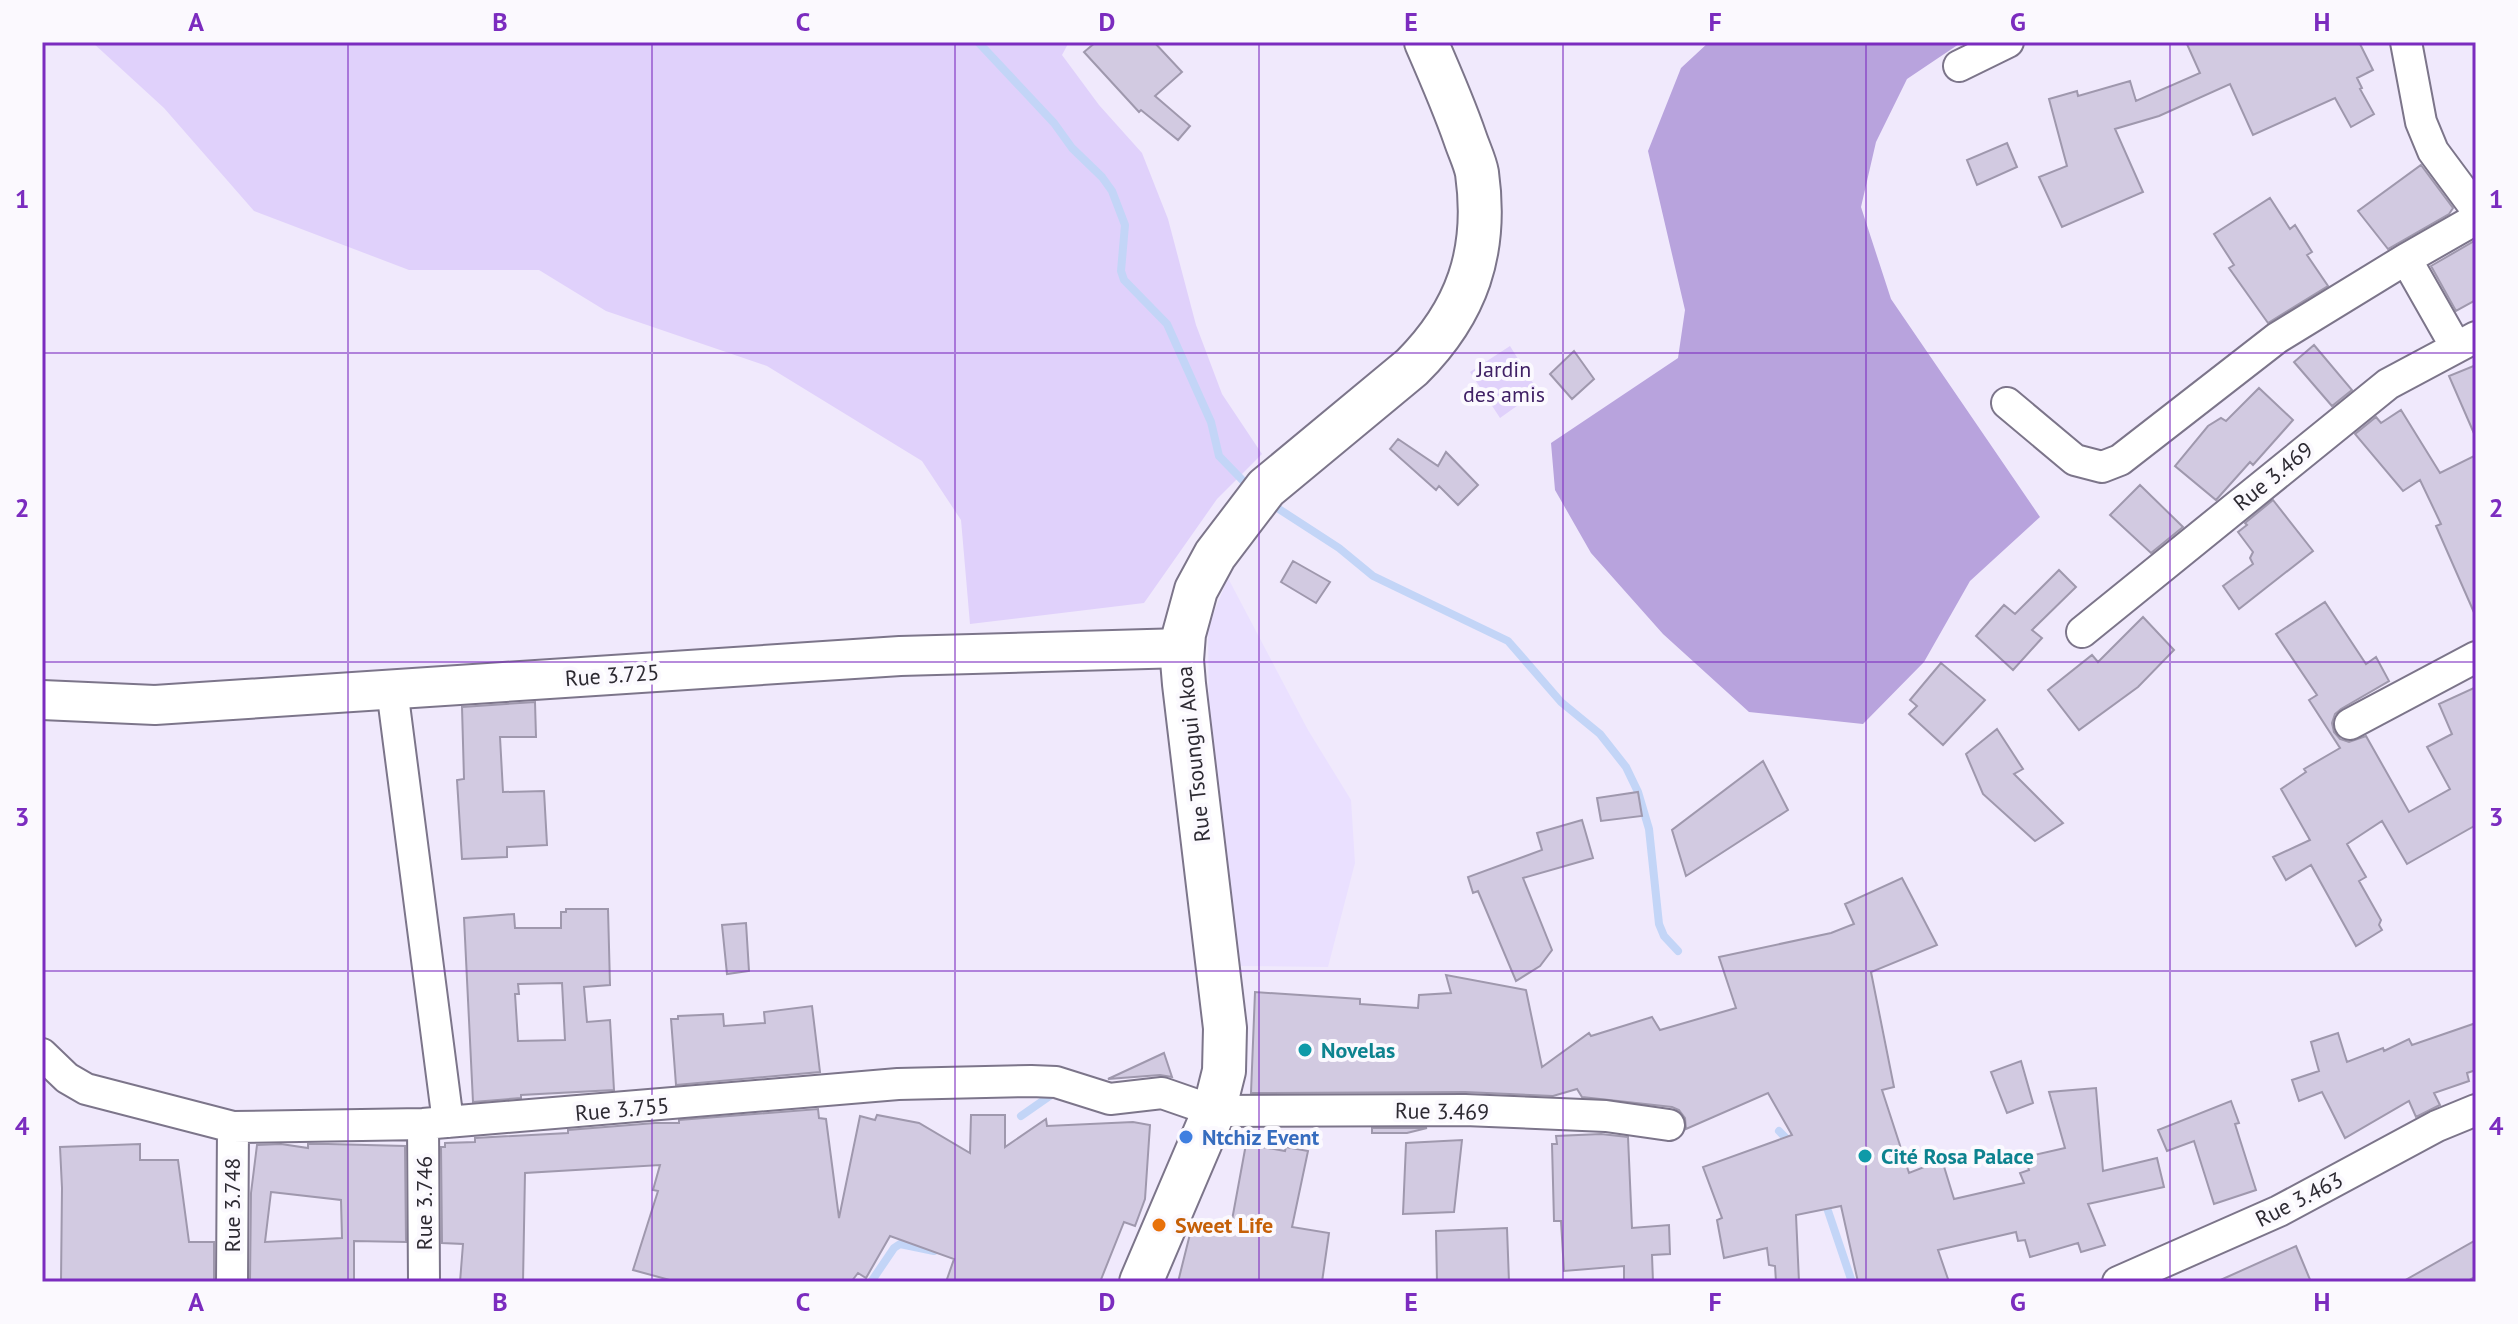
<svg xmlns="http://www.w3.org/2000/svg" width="2518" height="1324" viewBox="0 0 2518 1324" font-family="'PT Sans',sans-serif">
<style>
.built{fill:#eae0ff}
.green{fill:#e0d1fb}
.forest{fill:#b8a3dd}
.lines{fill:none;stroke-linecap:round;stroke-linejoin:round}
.stream{stroke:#c3d5f7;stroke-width:8}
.building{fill:#d2cae1;stroke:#9f98ad;stroke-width:2;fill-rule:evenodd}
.minor-casing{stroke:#7c758a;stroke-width:34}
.tertiary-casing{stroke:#7c758a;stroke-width:42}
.secondary-casing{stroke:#7c758a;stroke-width:46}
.minor{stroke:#fff;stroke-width:30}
.tertiary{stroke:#fff;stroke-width:38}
.secondary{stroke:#fff;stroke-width:42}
.grid{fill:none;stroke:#7b2cbf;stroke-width:2;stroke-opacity:0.55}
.culture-dot{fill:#0f9aa8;stroke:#fbf9fe;stroke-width:3}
.shop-dot{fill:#3f7fe0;stroke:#fbf9fe;stroke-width:3}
.food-dot{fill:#e8710a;stroke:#fbf9fe;stroke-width:3}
.labels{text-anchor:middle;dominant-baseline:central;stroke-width:8;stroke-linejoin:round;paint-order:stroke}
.park-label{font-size:22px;fill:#402165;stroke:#fbf9fe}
.street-label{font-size:22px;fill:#2d2a32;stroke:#fbf9fe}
.culture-label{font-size:22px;font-weight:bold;fill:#0d838f;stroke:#fbf9fe;text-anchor:start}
.shop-label{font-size:22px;font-weight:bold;fill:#366cbe;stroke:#fbf9fe;text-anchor:start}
.food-label{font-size:22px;font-weight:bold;fill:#c56008;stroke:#fbf9fe;text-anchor:start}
.neatline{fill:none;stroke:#7b2cbf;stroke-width:3}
.grid-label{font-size:26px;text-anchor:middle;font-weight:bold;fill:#7b2cbf}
</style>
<rect width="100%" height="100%" fill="#f0e9fc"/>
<path class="built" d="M1228 578 1308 730 1351 800 1355 863 1328 967 1240 966 1209 713 1208 627Z"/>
<path class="green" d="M92 42H1069L1062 55 1099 105 1142 153 1168 219 1196 325 1222 394 1262 454 1217 499 1144 603 970 624 961 520 922 461 767 366 606 311 539 270H409L254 211 164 108Z
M1510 346 1538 391 1500 418 1470 372Z"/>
<path class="forest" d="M1709 42H1962L1907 79 1876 142 1861 207 1891 299 2040 517 1970 581 1924 662 1863 724 1749 712 1663 634 1591 553 1555 490 1551 443 1678 358 1685 310 1648 151 1681 68Z"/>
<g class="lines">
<path class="stream" d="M978 42 1054 123 1072 148 1102 177 1112 191 1125 225 1121 271 1124 280 1167 324 1211 422 1219 456 1251 489
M1268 502 1339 548 1373 576 1508 641 1561 702 1600 734 1626 767 1638 792 1649 829 1659 924 1664 936 1678 951
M1021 1116 1054 1093
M1779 1131 1791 1143
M1824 1199 1852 1282
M871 1282 894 1248 900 1244 934 1251"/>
</g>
<path class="building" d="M1096 42H1154L1182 72 1155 96 1190 126 1178 140 1141 110 1139 112 1084 52Z
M2186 42H2359L2373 70 2357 78 2362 88 2360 89 2374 114 2351 127 2335 98 2253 135 2230 84 2159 116 2115 129 2143 192 2062 227 2039 177 2067 166 2049 99 2077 91 2078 96 2130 81 2136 101 2200 73Z
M2007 143 2017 167 1977 185 1967 160Z
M2421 165 2453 208 2449 214 2388 249 2358 211Z
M2270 198 2290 229 2295 225 2312 252 2307 255 2328 286 2268 323 2229 268 2234 265 2214 234Z
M2476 240V300L2456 311 2431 266Z
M2314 345 2352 390 2332 406 2294 362Z
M1574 351 1594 379 1572 399 1550 374Z
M2476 365V438L2449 376Z
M2259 388 2293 420 2253 465 2250 462 2216 500 2175 466 2208 426 2221 418 2226 421Z
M2401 410 2440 473 2476 455V617L2436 526 2441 524 2420 480 2403 491 2355 434 2376 417 2381 423Z
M1398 439 1438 466 1446 452 1478 485 1458 505 1439 486 1436 490 1390 449Z
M2140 485 2183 527 2151 553 2110 515Z
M2273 500 2313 551 2239 609 2223 586 2253 564 2250 558 2253 552 2238 532 2247 525 2245 523Z
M1293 561 1330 582 1316 603 1281 582Z
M2059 570 2076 587 2032 630 2042 638 2013 670 1976 636 2004 605 2015 614Z
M2325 602 2366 664 2376 657 2389 681 2341 709 2335 714 2332 723 2334 732 2340 739 2349 742 2366 736 2409 812 2450 789 2427 747 2452 734 2439 704 2476 687V825L2407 864 2382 821 2347 844 2366 877 2359 881 2381 920 2379 925 2382 930 2356 946 2311 865 2286 880 2273 857 2310 840 2281 789 2306 772 2304 769 2340 748 2309 700 2317 695 2276 634Z
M2143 617 2174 650 2138 687 2079 730 2048 690 2092 655 2098 662Z
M1941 663 1985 700 1943 745 1909 714 1917 706 1910 700Z
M535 702 536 737H500L503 792 544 791 547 845 507 847V857L462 859 457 780 464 779 462 707Z
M1997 729 2023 769 2014 774 2063 823 2035 841 1983 794 1966 754Z
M1763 761 1788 810 1686 876 1672 830Z
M1638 792 1642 816 1601 821 1597 798Z
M1582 820 1593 858 1523 878 1552 950 1540 966 1516 981 1478 891 1473 893 1468 877 1542 850 1537 833Z
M1902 878 1937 945 1871 972 1894 1087 1882 1090 1909 1173 1942 1160 1954 1199 2024 1183 2020 1173 2029 1170 2025 1157 2065 1148 2049 1092 2096 1088 2103 1171 2157 1158 2164 1187 2088 1204 2105 1245 2081 1252 2078 1243 2030 1257 2025 1240 2018 1241 2016 1232 1938 1250 1949 1282H1858L1841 1206 1796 1215 1799 1282H1776L1775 1266 1769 1265 1767 1248 1724 1258 1717 1220 1722 1218 1703 1167 1792 1135 1768 1093 1686 1129 1685 1118 1679 1110 1672 1107 1582 1097 1577 1089 1553 1096 1465 1092 1251 1093 1255 992 1360 999V1004L1418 1008 1419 995 1451 993 1446 975 1526 990 1542 1067 1589 1033 1591 1036 1652 1017 1660 1030 1736 1008 1719 957 1831 933 1854 924 1845 904Z
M566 909H608L610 985 584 987 587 1022 610 1020 614 1090 521 1095V1098L473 1102 464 918 514 914 515 928H561V912H566ZM562 983 565 1040 518 1041 515 994H519L518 984Z
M746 923 749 971 727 974 722 925Z
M812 1006 820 1072 676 1085 671 1019H678V1016L723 1014 724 1026 765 1023 764 1012Z
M2476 1023V1070L2467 1073 2469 1081 2434 1093 2440 1105 2416 1117 2409 1101 2345 1138 2322 1092 2299 1101 2292 1080 2319 1071 2311 1042 2338 1033 2347 1062 2383 1048 2384 1051 2409 1039 2412 1045Z
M1164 1053 1172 1077 1160 1075 1108 1079Z
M2021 1061 2033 1103 2007 1113 1991 1072Z
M2231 1101 2239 1123 2235 1124 2256 1190 2214 1204 2194 1141 2167 1151 2158 1130Z
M818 1109 819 1118 826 1119 839 1218 860 1116 875 1120 877 1115 919 1123 970 1153 971 1115H1005V1147L1046 1119 1047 1126 1133 1122 1150 1125 1145 1199 1135 1226 1124 1222 1100 1282H946L954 1259 890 1236 866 1278 858 1273 851 1282H677L633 1270 658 1191 653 1190 660 1165 525 1173 523 1282H460L463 1244 442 1243 441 1147H445V1143L475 1142V1138L568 1133V1130L655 1123H679V1120Z
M1372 1128H1427L1407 1133H1372Z
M1601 1134 1628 1137 1632 1228 1669 1225 1670 1254 1652 1255 1653 1282H1624V1266L1564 1271 1561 1221H1554L1552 1144H1557L1556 1136Z
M1462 1140 1454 1212 1403 1214 1406 1143Z
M140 1144V1160H178L189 1242H214V1282H61L62 1188 60 1147Z
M281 1144 308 1148V1144H328L405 1146 406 1242 354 1241V1282H250L251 1193 257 1145ZM271 1192 341 1200 342 1238 265 1242Z
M1246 1144 1285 1151 1286 1147 1308 1151 1292 1227 1329 1233 1322 1282H1178L1193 1222 1230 1231Z
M1507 1228 1509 1282H1437L1436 1231Z
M2476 1240V1276L2466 1282H2402Z
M2296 1246 2311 1282H2216Z"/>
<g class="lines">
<defs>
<path id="minor" d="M2406 42 2421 122 2433 151 2476 209
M1959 66 2008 42
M2456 347 2406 259 2476 219
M2007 403 2075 460 2102 467 2120 460 2277 338 2406 259
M2082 632 2388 384 2476 337
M392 689 448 1122
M2350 724 2476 657
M42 1054 67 1078 86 1089 233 1127 423 1124 898 1084 1031 1081 1056 1082 1110 1099 1162 1093 1214 1111 1465 1110 1606 1116 1669 1125
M423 1124 424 1282
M232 1282 233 1127
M2118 1282 2279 1211 2437 1126 2476 1110"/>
<path id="tertiary" d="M42 700 155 705 900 656 1183 648"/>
<path id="secondary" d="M1141 1282 1214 1111 1224 1071 1225 1028 1184 684 1182 660 1184 634 1196 590 1215 555 1266 488 1412 367C1467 312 1488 252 1477 173 1475 162 1469 150 1465 138 1454 106 1440 74 1426 42"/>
</defs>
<use href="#minor" class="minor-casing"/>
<use href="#tertiary" class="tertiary-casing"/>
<use href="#secondary" class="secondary-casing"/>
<use href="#minor" class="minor"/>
<use href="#tertiary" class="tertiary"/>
<use href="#secondary" class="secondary"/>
</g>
<path class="grid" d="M348 42V1282M652 42V1282M955 42V1282M1259 42V1282M1563 42V1282M1866 42V1282M2170 42V1282M42 353H2476M42 662H2476M42 971H2476"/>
<g class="culture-dot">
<circle cx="1305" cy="1050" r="8"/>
<circle cx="1865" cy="1156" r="8"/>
</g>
<circle class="shop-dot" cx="1186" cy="1137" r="8"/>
<circle class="food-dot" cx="1159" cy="1225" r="8"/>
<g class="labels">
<g class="park-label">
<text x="1504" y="369">Jardin<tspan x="1504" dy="25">des amis</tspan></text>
</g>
<g class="street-label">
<text transform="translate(2273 476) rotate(-39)">Rue 3.469</text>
<text transform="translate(612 675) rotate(-4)">Rue 3.725</text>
<text transform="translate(1193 754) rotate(-96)">Rue Tsoungui Akoa</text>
<text transform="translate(622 1109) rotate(-5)">Rue 3.755</text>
<text transform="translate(1442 1111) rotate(1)">Rue 3.469</text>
<text transform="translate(2299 1199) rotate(-27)">Rue 3.463</text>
<text transform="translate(424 1203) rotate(-90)">Rue 3.746</text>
<text transform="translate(232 1205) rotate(-90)">Rue 3.748</text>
</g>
<g class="culture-label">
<text x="1321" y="1050">Novelas</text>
<text x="1881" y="1156">Cité Rosa Palace</text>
</g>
<g class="shop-label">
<text x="1202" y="1137">Ntchiz Event</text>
</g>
<g class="food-label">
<text x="1175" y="1225">Sweet Life</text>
</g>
</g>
<rect width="2518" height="1324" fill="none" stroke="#fbf9fe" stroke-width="88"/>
<rect x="44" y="44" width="2430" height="1236" class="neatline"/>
<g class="grid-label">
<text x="196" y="31">A</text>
<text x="500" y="31">B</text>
<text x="803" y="31">C</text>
<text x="1107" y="31">D</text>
<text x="1411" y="31">E</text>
<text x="1715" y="31">F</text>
<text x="2018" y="31">G</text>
<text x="2322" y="31">H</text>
<text x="22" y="208">1</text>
<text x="2496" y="208">1</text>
<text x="22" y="517">2</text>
<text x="2496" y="517">2</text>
<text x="22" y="826">3</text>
<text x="2496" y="826">3</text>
<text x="22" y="1135">4</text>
<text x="2496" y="1135">4</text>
<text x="196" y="1311">A</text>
<text x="500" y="1311">B</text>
<text x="803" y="1311">C</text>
<text x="1107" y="1311">D</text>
<text x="1411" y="1311">E</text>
<text x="1715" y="1311">F</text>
<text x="2018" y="1311">G</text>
<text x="2322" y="1311">H</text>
</g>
</svg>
